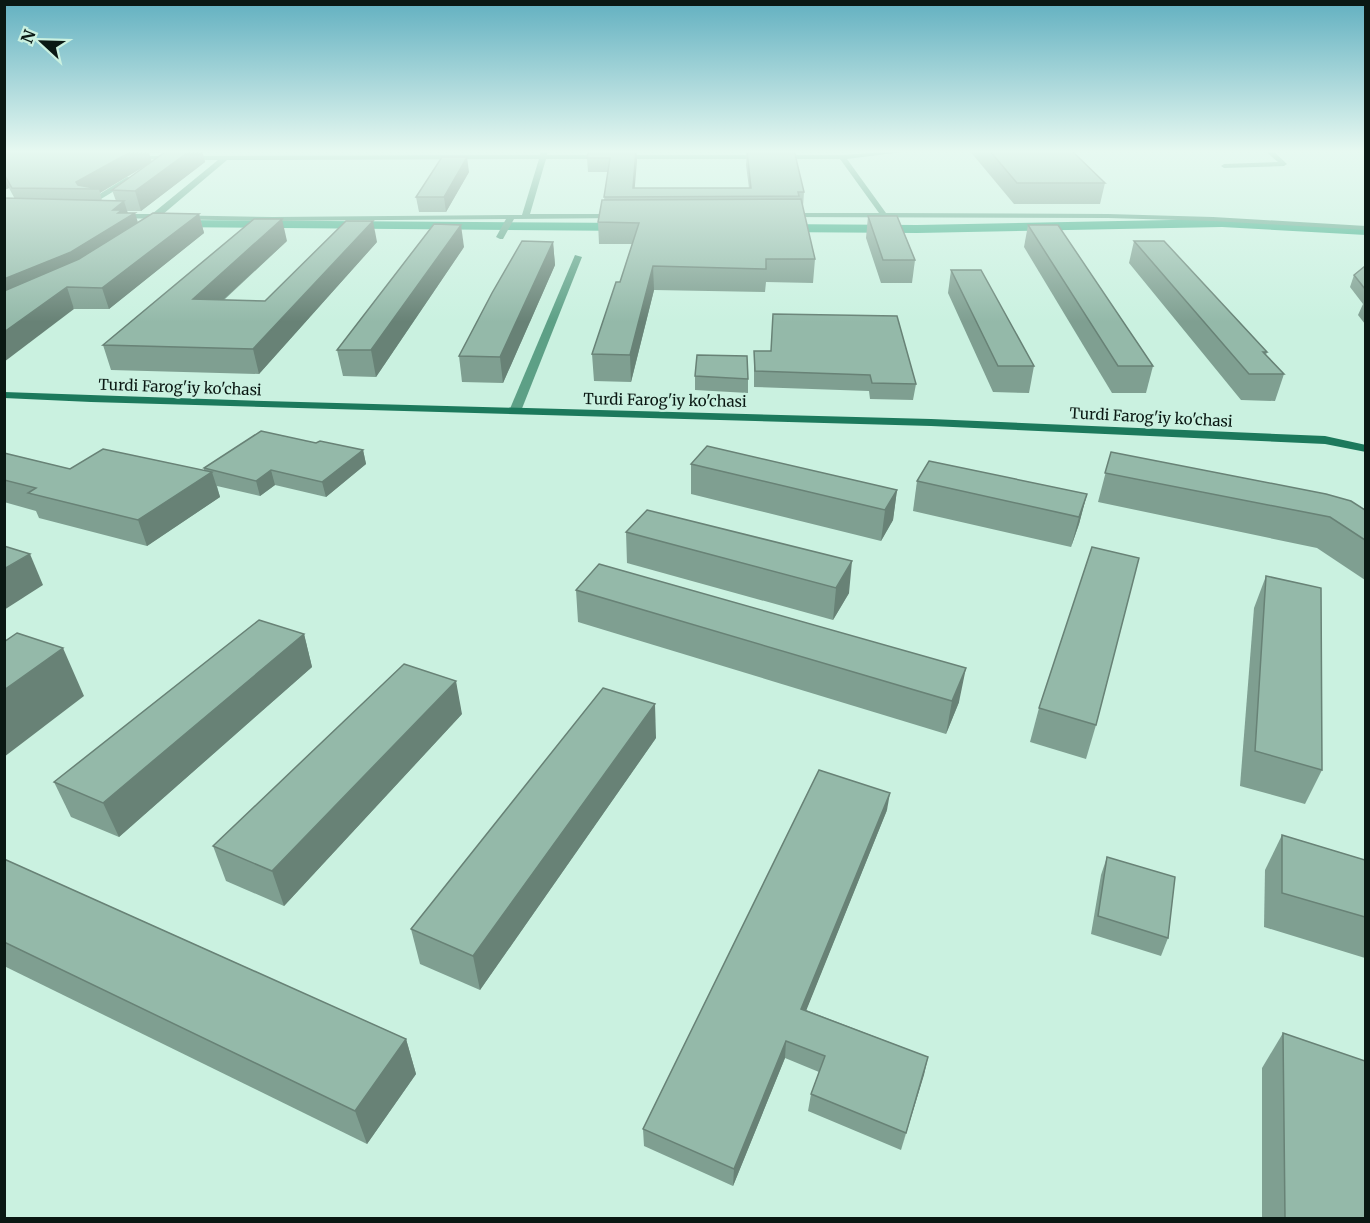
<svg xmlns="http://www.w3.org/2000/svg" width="1370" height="1223" viewBox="0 0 1370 1223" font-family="Merriweather,serif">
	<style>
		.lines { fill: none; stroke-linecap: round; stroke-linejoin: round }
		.canal { fill: #3aaa85; fill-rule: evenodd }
		.street { fill: #5da086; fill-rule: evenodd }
		.secondary { fill: #1c795c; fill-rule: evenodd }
		.wall { fill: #7f9f91; fill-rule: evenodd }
		.shaded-wall { fill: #688276 }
		.building { fill: #94b9a9; stroke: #688276; stroke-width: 1.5 }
		.labels { text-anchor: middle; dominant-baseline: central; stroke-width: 4.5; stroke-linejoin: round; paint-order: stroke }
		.far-street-label { font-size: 15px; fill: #0a1813; stroke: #caf1e0 }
	</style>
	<rect width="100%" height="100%" fill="#caf1e0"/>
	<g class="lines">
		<!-- canal -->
		<g class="canal">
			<path d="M1222,219L1366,227V235L1222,227L917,233L771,232L764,228L771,224L917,225Z"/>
			<path d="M165,220L636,223L643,227L636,231L160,227L158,224Z"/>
		</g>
		<!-- street -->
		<g class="street">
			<path d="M542,150H548L547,155H842L918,150L847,159L886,213L1108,214L1213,217L1366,226V230L1213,221L1108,218L781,217L780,215L784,213H879L840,159H546L530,214H619L623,216L619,218L514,219L503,239H500L496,237L506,219L273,221L115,218L111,216L115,214H152L218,160L127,159L129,156L540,155ZM539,159L522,215L273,217L162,215L227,160Z"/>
			<path d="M1264,150H1272L1287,164L1284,166L1224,168L1221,166L1224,164L1278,162Z"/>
			<path d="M127,177L134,179L96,202L98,206L85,203Z"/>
			<path d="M575,255L582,257L521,411L519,413H511L509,411Z"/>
		</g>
		<!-- secondary -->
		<path class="secondary" d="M4,392L264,401L931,419L1325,436L1366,445V452L1325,444L931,426L91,402L4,398Z"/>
	</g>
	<!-- wall -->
	<g class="wall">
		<path d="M4,150H228L226,152H202L205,162L141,211H127L128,213L138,223L199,214L204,233L109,309H74L9,188L4,190ZM149,153H165L112,190L116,201H102L100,193Z"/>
		<path d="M589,150H638V153H637L634,188H749L746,165L747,151L794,150L804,192L803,207L815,259L813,283L766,282L765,292L654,290L631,382L594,381L592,354L620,282L632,244H599L598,222L604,200L608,172H588L587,158Z"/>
		<path d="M969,150H1071L1105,183L1100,204H1014Z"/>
		<path d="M469,172L446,212H419L416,197Z"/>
		<path d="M868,216L915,260L912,283H881L866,238Z"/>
		<path d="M1028,225L1153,366L1146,393H1112L1024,247Z"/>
		<path d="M287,241L224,300L265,301L377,242L259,374L111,370L103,345Z"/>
		<path d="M1134,241L1267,352L1266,355L1284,374L1275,401L1241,400L1129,263Z"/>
		<path d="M553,242L555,265L503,383L462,382L459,356Z"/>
		<path d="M464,247L376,377L343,376L337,350Z"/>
		<path d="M1365,266V324L1358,315L1363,304L1350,287L1354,275Z"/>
		<path d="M951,270L1034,366L1029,393L993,392L948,293Z"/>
		<path d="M754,351L916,384L913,400L870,399L869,391L754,387Z"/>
		<path d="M695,376L748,379V393L695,390Z"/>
		<path d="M316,443L363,450L366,464L326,497L275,485L260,496L217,486L220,497L147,546L39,518L36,511L4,502V453L70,469L204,470V468Z"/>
		<path d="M1111,452L1365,510V580L1317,548L1098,502Z"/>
		<path d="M691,464L897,490L893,520L881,541L691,494Z"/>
		<path d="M917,481L1087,494L1079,524L1071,547L913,511Z"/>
		<path d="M647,510L849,593L833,620L627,563L626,532Z"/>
		<path d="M1266,576L1322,770L1305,804L1240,786L1254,608Z"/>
		<path d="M576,590L959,702L946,734L578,622Z"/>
		<path d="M304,634L312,667L119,837L71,817L54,782Z"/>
		<path d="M1039,708L1096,725L1086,759L1030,742Z"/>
		<path d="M462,714L284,906L226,881L213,846Z"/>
		<path d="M656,738L480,990L420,964L411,929Z"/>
		<path d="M887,810L806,1010L928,1057L901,1150L808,1111L811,1094L819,1072L785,1058L733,1186L644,1146L643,1129Z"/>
		<path d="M1282,835L1365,860V958L1264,927L1265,870Z"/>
		<path d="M1107,857L1168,938L1161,956L1091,934L1101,875Z"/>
		<path d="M4,859L406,1039L416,1074L367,1144L4,966Z"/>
		<path d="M1283,1033L1365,1218H1262V1068Z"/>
	</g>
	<!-- shaded-wall -->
	<g class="shaded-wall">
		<path d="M134,150H148L152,162L100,193L99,189H78L76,182Z"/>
		<path d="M191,150H202L205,162L141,211L135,191Z"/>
		<path d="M637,150V161L634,197L633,188Z"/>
		<path d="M467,157L469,172L446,212L444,197Z"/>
		<path d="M4,175L9,188L4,190Z"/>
		<path d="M124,201L129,217L135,213L141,232L4,304V279L113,210Z"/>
		<path d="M199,214L204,233L109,309L102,288Z"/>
		<path d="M282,219L287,241L199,322L193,299Z"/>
		<path d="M373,221L377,242L259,374L253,349Z"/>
		<path d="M461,225L464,247L376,377L371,350Z"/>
		<path d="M553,242L555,265L503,383L500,357Z"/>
		<path d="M653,266L654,290L631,382L630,355Z"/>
		<path d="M67,287L74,309L4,362V332Z"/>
		<path d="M363,450L366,464L326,497L322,482Z"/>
		<path d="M271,470L275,485L260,496L256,481Z"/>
		<path d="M212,472L220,497L147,546L138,520Z"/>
		<path d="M897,490L893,520L881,541L885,510Z"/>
		<path d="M1087,494L1079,524L1071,547L1079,517Z"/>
		<path d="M30,554L43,585L4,610V569Z"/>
		<path d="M852,561L849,593L833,620L836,588Z"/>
		<path d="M304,634L312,667L119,837L103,803Z"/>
		<path d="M63,648L84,696L4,757V690Z"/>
		<path d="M966,668L959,702L946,734L952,701Z"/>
		<path d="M456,681L462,714L284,906L272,871Z"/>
		<path d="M655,704L656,738L480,990L473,956Z"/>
		<path d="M890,793L887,810L800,1026L801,1009Z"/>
		<path d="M406,1039L416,1074L367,1144L355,1111Z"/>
		<path d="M786,1041L785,1058L733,1186L734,1169Z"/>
		<path d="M928,1057L924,1075L901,1150L906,1133Z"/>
	</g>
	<!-- building -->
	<g class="building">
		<path d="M4,150H134L76,182L78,185L99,189L12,188L4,174Z"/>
		<path d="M191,150L135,191L112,190L168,150Z"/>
		<path d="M589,150H636L633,188H751L747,151L794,150L804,192H798L799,196L604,197L610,158H587Z"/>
		<path d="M989,150H1071L1105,183H1017Z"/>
		<path d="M442,157H467L444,197H416Z"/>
		<path d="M4,198L124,201L113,210H122L118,213H135L71,252L4,279Z"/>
		<path d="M801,199L815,259H766V269L653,266L630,355L592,354L616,282H620L639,223L598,222L602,200Z"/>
		<path d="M153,213L199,214L102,288L67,287L4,332V291L79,259Z"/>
		<path d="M868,216H897L915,260H883Z"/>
		<path d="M254,219H282L193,299L265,301L346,221H373L253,349L103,345Z"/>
		<path d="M434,224L461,225L371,350H337Z"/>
		<path d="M1028,225H1058L1153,366H1118Z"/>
		<path d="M522,241L553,242L500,357L459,356L492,293Z"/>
		<path d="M1134,241H1164L1267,352H1263L1284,374H1249Z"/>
		<path d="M1365,266V289L1354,275Z"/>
		<path d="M951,270H981L1034,366H998Z"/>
		<path d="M773,314L897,316L916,384L872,383L870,375L755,371L754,351H771Z"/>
		<path d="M697,355L747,356L748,379L695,376Z"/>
		<path d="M261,431L316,443L320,441L363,450L322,482L271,470L256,481L204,468Z"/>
		<path d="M707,446L897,490L885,510L691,464Z"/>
		<path d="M103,449L212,472L138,520L28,493L36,488L4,480V453L70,469Z"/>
		<path d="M1111,452L1326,494L1351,501L1365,510V540L1330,517L1105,473Z"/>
		<path d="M929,461L1087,494L1079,517L917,481Z"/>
		<path d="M647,510L852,561L836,588L626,532Z"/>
		<path d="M4,546L30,554L4,569Z"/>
		<path d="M1092,547L1139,558L1096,725L1039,708Z"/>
		<path d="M599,564L966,668L952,701L576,590Z"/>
		<path d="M1266,576L1321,588L1322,770L1255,751Z"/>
		<path d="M259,620L304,634L103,803L54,782Z"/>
		<path d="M17,633L63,648L4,690V642Z"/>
		<path d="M404,664L456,681L272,871L213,846Z"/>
		<path d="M603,688L655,704L473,956L411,929Z"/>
		<path d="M819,770L890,793L801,1009L928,1057L906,1133L811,1094L825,1056L786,1041L734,1169L643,1129Z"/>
		<path d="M1282,835L1365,860V917L1282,893Z"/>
		<path d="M1107,857L1175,877L1168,938L1098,916Z"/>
		<path d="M4,859L406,1039L355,1111L4,942Z"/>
		<path d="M1283,1033L1365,1061V1218H1285Z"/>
	</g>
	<!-- sky -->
	<linearGradient id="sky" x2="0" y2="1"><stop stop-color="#62b0c0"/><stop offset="0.47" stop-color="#e7f9f1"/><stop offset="1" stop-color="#e7f9f1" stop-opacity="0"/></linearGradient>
	<rect width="1370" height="322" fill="url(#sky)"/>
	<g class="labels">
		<!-- far-street labels -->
		<g class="far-street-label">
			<text transform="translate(180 387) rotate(2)">Turdi Farog'iy ko'chasi</text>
			<text transform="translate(665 400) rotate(1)">Turdi Farog'iy ko'chasi</text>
			<text transform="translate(1151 417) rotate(3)">Turdi Farog'iy ko'chasi</text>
		</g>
	</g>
	<!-- border -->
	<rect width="1370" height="1223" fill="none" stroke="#0a1813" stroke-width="12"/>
	<!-- north arrow -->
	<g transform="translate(42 42) rotate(292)" stroke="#caf1e0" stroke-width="4.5" paint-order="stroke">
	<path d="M0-4.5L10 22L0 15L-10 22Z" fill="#0a1813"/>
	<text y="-9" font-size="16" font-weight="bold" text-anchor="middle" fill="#0a1813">N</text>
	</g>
</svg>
